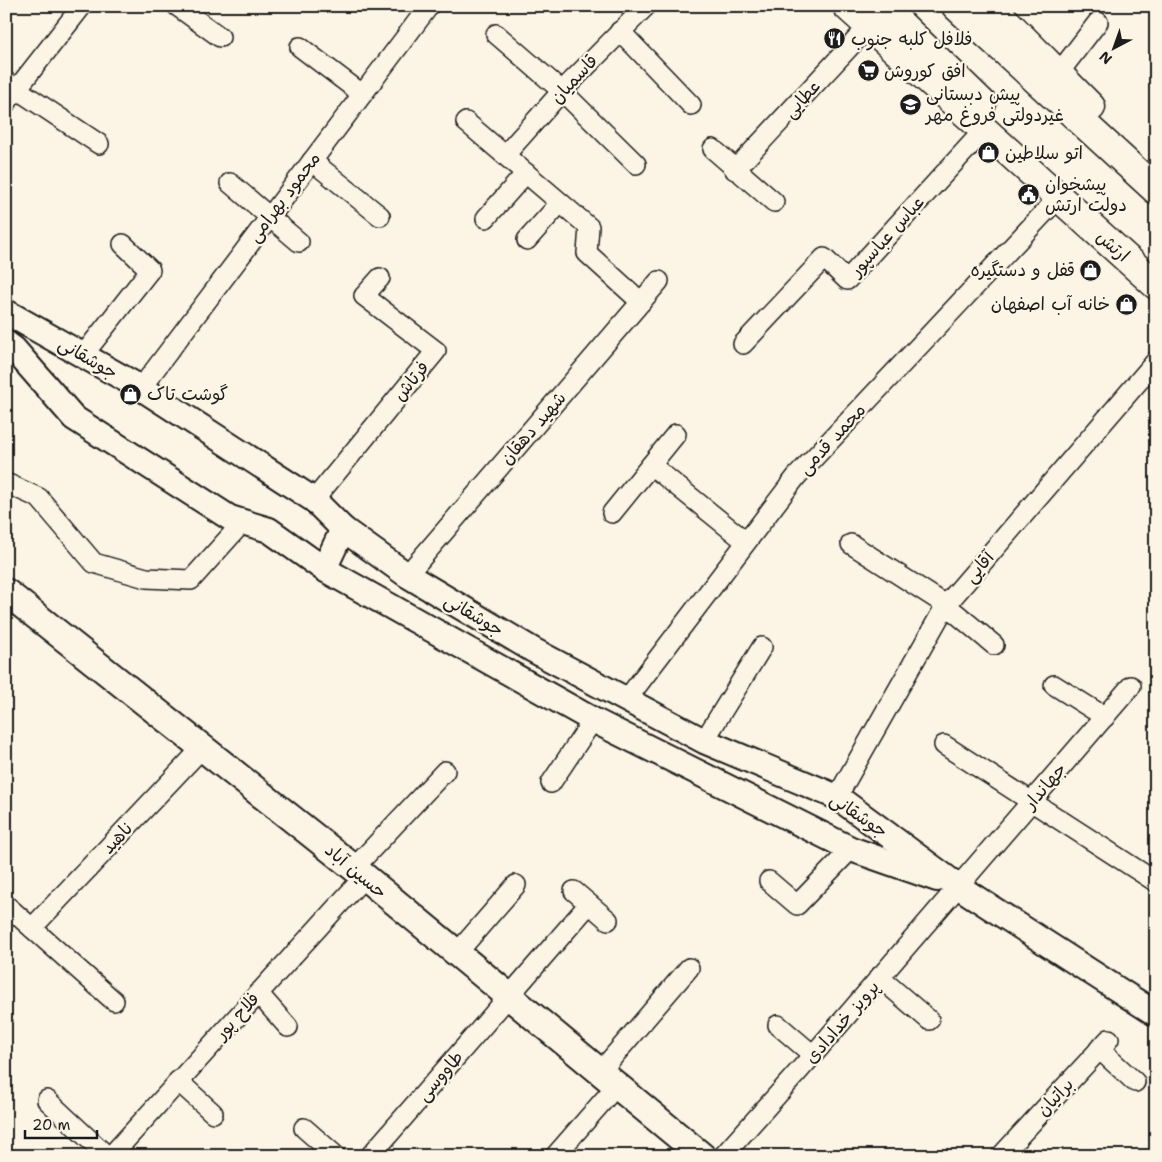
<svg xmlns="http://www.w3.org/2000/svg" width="1162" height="1162" viewBox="0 0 1162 1162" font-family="'Shantell Sans','Playpen Sans Arabic',sans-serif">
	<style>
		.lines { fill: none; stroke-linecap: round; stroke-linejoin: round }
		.minor-casing { stroke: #1c1c1c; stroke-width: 22 }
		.tertiary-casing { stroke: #1c1c1c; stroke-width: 28 }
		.secondary-casing { stroke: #1c1c1c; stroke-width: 30 }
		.primary-casing { stroke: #1c1c1c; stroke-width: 31 }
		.minor { stroke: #fcf5e5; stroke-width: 19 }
		.tertiary { stroke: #fcf5e5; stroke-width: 24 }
		.secondary { stroke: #fcf5e5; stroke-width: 26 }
		.primary { stroke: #fcf5e5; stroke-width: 28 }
		.labels { text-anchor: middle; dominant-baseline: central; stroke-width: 4.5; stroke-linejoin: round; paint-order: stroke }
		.poi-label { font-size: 18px; fill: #1c1c1c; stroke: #fcf5e5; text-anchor: start }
		.street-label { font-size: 18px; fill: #1c1c1c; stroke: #fcf5e5 }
	</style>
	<rect width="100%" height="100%" fill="#fcf5e5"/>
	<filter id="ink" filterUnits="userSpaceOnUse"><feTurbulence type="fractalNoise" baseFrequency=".02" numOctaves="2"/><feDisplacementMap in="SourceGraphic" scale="10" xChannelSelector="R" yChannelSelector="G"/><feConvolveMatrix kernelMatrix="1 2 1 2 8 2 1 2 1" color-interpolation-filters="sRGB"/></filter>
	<g filter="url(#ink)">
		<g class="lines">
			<defs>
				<g id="minor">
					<path d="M177,6L220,37"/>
					<path d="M620,31L691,105"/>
					<path d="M496,34L562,91L636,164"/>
					<path d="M300,47L362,94"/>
					<path d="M1058,74L1098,22"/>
					<path d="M6,82L99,144"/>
					<path d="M6,103L82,6"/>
					<path d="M466,122L589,227L587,253L641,302"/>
					<path d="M713,149L774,202"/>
					<path d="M505,155L562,91L646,6"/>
					<path d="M312,161L380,216"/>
					<path d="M735,170L869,26"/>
					<path d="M230,183L299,242"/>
					<path d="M486,218L526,173"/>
					<path d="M527,240L560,203"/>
					<path d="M743,344L824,258L847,280L985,129"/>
					<path d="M84,354L150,270L123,244"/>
					<path d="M141,388L429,6"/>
					<path d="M651,465L745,541"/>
					<path d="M6,483L39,498L94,563L146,578L191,580L243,522"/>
					<path d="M314,500L436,351L364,296L380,278"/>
					<path d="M612,513L676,434"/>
					<path d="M851,544L946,605L994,645"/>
					<path d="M407,575L659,281"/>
					<path d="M1054,685L1105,717"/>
					<path d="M627,699L796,477L1059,197"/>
					<path d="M704,741L762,647"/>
					<path d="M944,745L1156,882"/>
					<path d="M551,783L593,720"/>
					<path d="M837,797L946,605L1156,361"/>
					<path d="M354,868L445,771"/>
					<path d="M769,881L797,905L851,849"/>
					<path d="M574,891L608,920"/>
					<path d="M6,905L114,1001"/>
					<path d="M32,928L202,748"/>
					<path d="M457,953L516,885"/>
					<path d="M879,977L929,1020"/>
					<path d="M258,993L288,1027"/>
					<path d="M778,1025L813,1055"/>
					<path d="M1099,1049L1135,1082"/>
					<path d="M600,1072L689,968"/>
					<path d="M178,1081L213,1113"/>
					<path d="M47,1100L107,1156"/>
					<path d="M304,1128L336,1156"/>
					<path d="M111,1156L364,877"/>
					<path d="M370,1156L589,904"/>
					<path d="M555,1156L617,1085"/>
					<path d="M723,1156L813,1055L1131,686"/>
					<path d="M1001,1156L1109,1039"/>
				</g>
				<g id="tertiary">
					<path d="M6,312L141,388L314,500L343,529L407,575L533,650L704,741L837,797L959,887L1156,1014"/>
					<path d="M6,343L14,349L74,418L230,518L269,530L324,569L593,720L851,849L937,879"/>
					<path d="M324,569L343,529"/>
				</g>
				<path id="secondary" d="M6,592L354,868L702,1156"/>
				<g id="primary">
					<path d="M847,6L1156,285"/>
					<path d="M882,6L982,103"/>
					<path d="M956,6L1156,190"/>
					<path d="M991,6L1091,107"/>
				</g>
			</defs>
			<!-- minor casing -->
			<use href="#minor" class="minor-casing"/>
			<!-- tertiary casing -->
			<use href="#tertiary" class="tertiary-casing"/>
			<!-- secondary casing -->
			<use href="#secondary" class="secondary-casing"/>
			<!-- primary casing -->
			<use href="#primary" class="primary-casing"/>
			<!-- minor -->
			<use href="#minor" class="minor"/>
			<!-- tertiary -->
			<use href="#tertiary" class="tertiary"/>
			<!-- secondary -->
			<use href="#secondary" class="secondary"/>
			<!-- primary -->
			<use href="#primary" class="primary"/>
		</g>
	</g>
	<!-- icons -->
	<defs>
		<symbol id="restaurant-disc" viewBox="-11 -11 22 22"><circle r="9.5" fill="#1c1c1c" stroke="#fcf5e5"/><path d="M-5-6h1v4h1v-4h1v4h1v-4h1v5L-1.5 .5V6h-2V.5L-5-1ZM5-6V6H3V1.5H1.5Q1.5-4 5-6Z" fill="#fff"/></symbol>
		<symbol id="supermarket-disc" viewBox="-11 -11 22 22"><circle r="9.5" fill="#1c1c1c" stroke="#fcf5e5"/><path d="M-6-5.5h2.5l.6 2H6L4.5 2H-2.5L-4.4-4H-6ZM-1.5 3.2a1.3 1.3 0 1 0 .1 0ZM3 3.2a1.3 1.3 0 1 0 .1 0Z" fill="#fff"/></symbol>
		<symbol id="school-disc" viewBox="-11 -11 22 22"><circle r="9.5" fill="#1c1c1c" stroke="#fcf5e5"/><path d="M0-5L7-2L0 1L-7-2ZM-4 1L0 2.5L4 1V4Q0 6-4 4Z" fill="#fff"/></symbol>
		<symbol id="shop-disc" viewBox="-11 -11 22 22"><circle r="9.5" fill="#1c1c1c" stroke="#fcf5e5"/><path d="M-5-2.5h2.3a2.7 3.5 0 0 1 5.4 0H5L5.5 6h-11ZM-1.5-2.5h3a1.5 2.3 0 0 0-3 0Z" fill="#fff"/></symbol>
		<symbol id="civic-disc" viewBox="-11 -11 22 22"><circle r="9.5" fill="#1c1c1c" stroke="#fcf5e5"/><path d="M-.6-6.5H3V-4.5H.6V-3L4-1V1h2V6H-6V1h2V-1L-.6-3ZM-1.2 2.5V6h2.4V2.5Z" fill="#fff"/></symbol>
	</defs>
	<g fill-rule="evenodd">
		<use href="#restaurant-disc" x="822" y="26" width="25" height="25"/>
		<use href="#supermarket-disc" x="856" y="58" width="25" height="25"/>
		<use href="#school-disc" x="898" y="92" width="25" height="25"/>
		<use href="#shop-disc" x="976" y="140" width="25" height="25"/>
		<use href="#civic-disc" x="1016" y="182" width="25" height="25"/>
		<use href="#shop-disc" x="1078" y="258" width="25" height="25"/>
		<use href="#shop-disc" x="1114" y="292" width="25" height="25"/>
		<use href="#shop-disc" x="118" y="382" width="25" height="25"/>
	</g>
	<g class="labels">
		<!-- poi labels -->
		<g class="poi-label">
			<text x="851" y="39">فلافل کلبه جنوب</text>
			<text x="884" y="71">افق کوروش</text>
			<text x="926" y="94">پیش دبستانی<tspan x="926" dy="21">غیردولتی فروغ مهر</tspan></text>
			<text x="1005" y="153">اتو سلاطین</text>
			<text x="1045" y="184">پیشخوان<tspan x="1045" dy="21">دولت ارتش</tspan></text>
			<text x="1075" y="270" text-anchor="end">قفل و دستگیره</text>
			<text x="1110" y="304" text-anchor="end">خانه آب اصفهان</text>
			<text x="147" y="394">گوشت تاک</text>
		</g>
		<!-- street labels -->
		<g class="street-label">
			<text transform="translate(574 79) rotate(-47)">قاسمیان</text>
			<text transform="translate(802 99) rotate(-47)">عطایی</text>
			<text transform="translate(284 197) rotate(-53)">محمود بهرامی</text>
			<text transform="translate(887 236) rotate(-48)">عباس عباسپور</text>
			<text transform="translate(1113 246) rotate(42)">ارتش</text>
			<text transform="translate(88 358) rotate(30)">جوشقانی</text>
			<text transform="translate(411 381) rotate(-51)">فرتاش</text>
			<text transform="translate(533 428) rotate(-49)">شهید دهقان</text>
			<text transform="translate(832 439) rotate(-47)">محمد قدمی</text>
			<text transform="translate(979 567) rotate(-49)">آقایی</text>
			<text transform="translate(474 615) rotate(31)">جوشقانی</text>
			<text transform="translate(1045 786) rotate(-49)">جهاندار</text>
			<text transform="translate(859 815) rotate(34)">جوشقانی</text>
			<text transform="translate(117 838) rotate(-47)">ناهید</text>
			<text transform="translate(356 871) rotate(40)">حسین آباد</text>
			<text transform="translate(237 1016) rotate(-48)">فلاح پور</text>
			<text transform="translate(842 1022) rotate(-49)">پرویز خدادادی</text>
			<text transform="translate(440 1076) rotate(-49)">طاووسی</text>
			<text transform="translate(1055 1097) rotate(-47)">براتیان</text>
		</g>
	</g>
	<!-- margin -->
	<rect width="1162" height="1162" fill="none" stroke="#fcf5e5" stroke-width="25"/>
	<rect x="12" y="12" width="1137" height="1137" fill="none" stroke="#1c1c1c" stroke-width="2" filter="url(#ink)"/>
	<!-- north arrow -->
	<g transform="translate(1114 48) rotate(221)" stroke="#fcf5e5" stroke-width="4" paint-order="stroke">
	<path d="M0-4L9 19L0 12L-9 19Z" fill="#1c1c1c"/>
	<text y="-8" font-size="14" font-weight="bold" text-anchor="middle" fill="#1c1c1c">N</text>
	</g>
	<!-- scale -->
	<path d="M25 1130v8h72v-8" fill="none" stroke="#1c1c1c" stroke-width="2.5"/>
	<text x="32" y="1130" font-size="15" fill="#1c1c1c" stroke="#fcf5e5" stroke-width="4" paint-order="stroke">20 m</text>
</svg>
